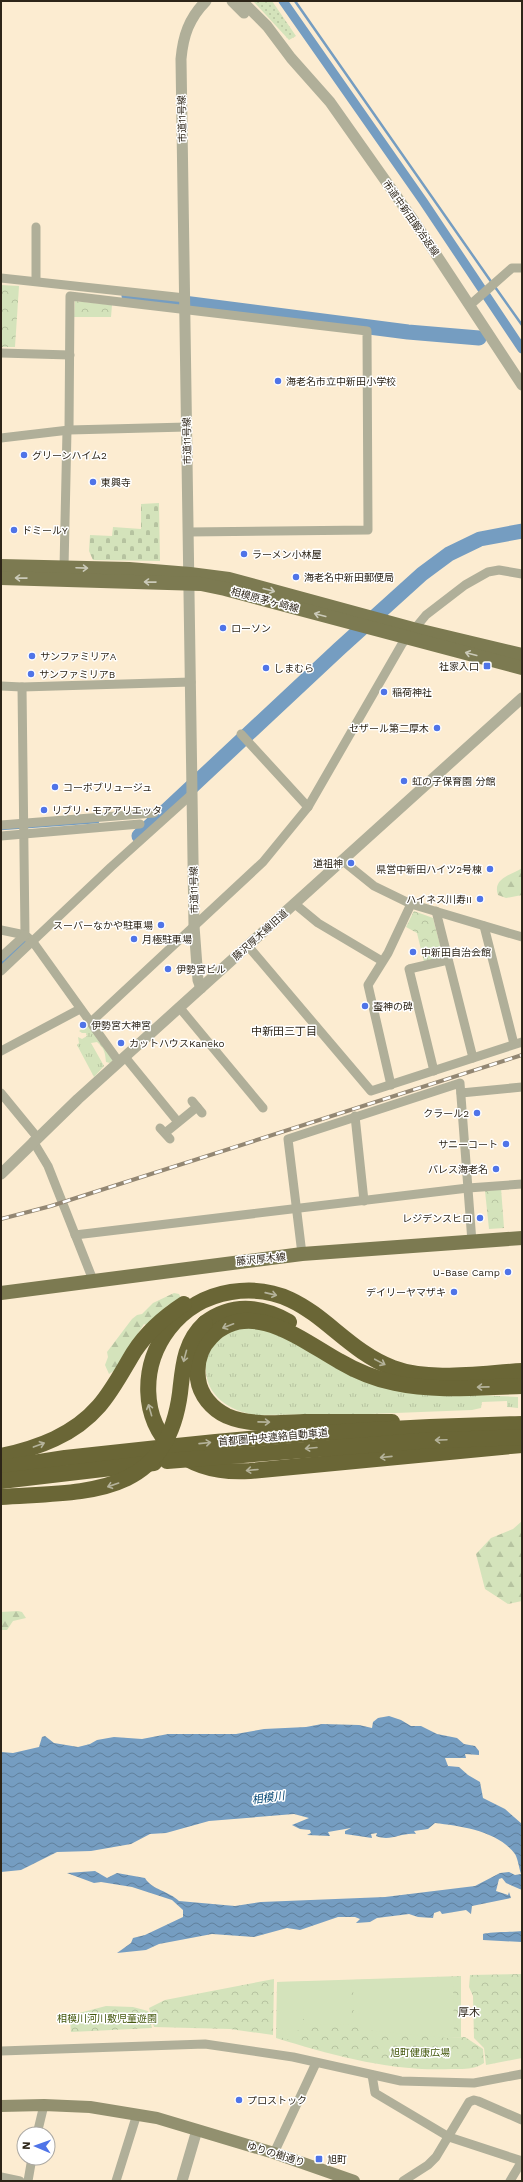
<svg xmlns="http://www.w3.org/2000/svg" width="523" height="2182" viewBox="0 0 523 2182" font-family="'Work Sans','Noto Sans JP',sans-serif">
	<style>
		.grass { fill: url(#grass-tufts) }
		.forest { fill: url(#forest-firs) }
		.cemetery { fill: url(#cemetery-stones) }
		.park { fill: url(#park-crowns) }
		.garden { fill: url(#garden-dots) }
		.pitch { fill: #d4e3bb }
		.water { fill: url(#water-waves) }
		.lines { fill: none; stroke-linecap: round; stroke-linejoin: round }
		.stream { stroke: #759dc1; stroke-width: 2.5 }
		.canal { stroke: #759dc1; stroke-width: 9 }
		.river { stroke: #759dc1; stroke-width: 15 }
		.minor { stroke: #b0af99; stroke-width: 9 }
		.tertiary { stroke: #b0af99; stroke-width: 11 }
		.secondary { stroke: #92906f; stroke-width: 12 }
		.primary { stroke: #7c7a51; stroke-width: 14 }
		.motorway { stroke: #6a6636; stroke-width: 16 }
		.rail-casing { stroke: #938773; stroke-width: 4 }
		.rail { stroke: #fff; stroke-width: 2.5; stroke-dasharray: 8; stroke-linecap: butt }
		.motorway-bridge { stroke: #6a6636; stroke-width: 16 }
		.oneway { stroke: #cbcab9 }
		.oneway2 { stroke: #b4b29a }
		.poi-dot { fill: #4f74e8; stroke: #fff; stroke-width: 1.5 }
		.labels { text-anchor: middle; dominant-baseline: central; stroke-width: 3; stroke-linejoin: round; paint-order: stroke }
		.street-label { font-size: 10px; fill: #2d2518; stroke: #fff }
		.poi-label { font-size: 10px; fill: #2d2518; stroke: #fff; text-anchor: start }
		.park-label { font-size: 10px; fill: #45590e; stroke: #fff }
		.neighbourhood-label { font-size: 11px; fill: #2d2518; stroke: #fff }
		.water-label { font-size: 11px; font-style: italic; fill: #004573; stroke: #fff }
	</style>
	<defs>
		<pattern id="grass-tufts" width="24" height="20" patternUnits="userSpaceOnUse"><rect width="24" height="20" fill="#d4e3bb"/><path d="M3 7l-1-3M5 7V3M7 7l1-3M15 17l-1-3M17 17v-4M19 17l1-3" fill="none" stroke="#b6c3a0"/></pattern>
		<pattern id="forest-firs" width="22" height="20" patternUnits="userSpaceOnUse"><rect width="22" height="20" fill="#d4e3bb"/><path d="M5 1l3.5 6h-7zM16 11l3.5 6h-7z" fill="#b6c3a0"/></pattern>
		<pattern id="cemetery-stones" width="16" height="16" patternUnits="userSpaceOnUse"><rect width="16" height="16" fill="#d4e3bb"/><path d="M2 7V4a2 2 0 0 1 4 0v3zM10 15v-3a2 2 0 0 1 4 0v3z" fill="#b6c3a0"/></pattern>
		<pattern id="park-crowns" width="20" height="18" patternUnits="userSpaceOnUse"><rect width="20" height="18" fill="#d4e3bb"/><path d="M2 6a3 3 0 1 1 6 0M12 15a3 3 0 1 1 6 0" fill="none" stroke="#b6c3a0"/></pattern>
		<pattern id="garden-dots" width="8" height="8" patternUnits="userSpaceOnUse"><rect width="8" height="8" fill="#d4e3bb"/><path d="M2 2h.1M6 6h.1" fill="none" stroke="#b6c3a0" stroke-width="1.8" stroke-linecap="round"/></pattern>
		<pattern id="water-waves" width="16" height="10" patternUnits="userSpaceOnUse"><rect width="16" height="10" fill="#759dc1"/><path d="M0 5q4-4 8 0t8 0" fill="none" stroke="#60809c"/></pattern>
	</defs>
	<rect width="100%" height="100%" fill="#fcecd1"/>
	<!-- grass -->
	<g class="grass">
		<path d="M88,1025L113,1060L110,1063L106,1062C105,1053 105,1049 97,1042L91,1043L104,1066L94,1077L77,1045L79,1043L78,1037L82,1039L87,1036L86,1033H82L79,1031Z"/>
		<path d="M244,1327L268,1329L328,1359L476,1395L518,1397V1408L507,1407V1401L482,1402L481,1408L472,1410L370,1414L256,1415C228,1411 203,1394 206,1363C207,1354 212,1343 221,1337C226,1332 237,1330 244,1327Z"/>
	</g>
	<!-- forest -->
	<g class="forest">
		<path d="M522,868V895L506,898L498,895C492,878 512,875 522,868Z"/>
		<path d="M174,1293L179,1294L181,1298L168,1305L146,1325L144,1324L115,1370L109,1374L105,1365L108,1357L107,1352L132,1319L137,1315L142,1314L153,1303Z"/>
		<path d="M522,1521V1601L508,1604L485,1589L476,1554L491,1538L513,1529Z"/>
		<path d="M18,1611L22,1612L26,1618L13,1621L7,1630H1V1612Z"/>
	</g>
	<!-- cemetery -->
	<path class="cemetery" d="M159,503L160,561L93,560L89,551L90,535L112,536L113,527L141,529V504Z"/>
	<!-- park -->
	<g class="park">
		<path d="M1,285L19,286L15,347H1Z"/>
		<path d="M75,301L112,305L111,317H74Z"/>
		<path d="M414,911L433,918L443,957L424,962L417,933L406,927Z"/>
		<path d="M501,1188L504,1228L489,1229L485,1191Z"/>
		<path d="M522,1974V2058L486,2065L484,2048L474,2038L473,1996L469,1987L470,1975Z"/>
		<path d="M461,1976V2037L442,2038L465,2037L483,2049L484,2063C474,2070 463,2069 452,2069C392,2072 331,2055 276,2038L277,1982Z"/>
		<path d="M274,1979L273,2035L230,2029L154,2027L149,2008L165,2000Z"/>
		<path d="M106,2006L133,2007L148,2011L152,2028L71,2032L70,2019L79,2013Z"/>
	</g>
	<!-- garden -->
	<path class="garden" d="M253,1H272L296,36L289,40Z"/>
	<!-- pitch -->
	<g class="pitch">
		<path d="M453,1977L454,2037L447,2038L364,2030L354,2023L353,1980Z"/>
		<path d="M351,1981L352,2025L304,2024L303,2006V2024L290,2040L277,2036V1982Z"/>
	</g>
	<!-- water -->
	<g class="water">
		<path d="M389,1716L401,1720L411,1726H421L437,1734L457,1738L464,1744L475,1746L479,1751V1755L465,1754L466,1758H445L448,1766L459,1767L468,1775L480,1782L483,1798L505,1809L522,1824V1890L506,1883L502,1878L499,1879L496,1891L508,1895L509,1892L511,1898L472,1906L471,1914L466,1910L442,1914L440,1911L434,1913L433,1918L418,1917L409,1914L377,1918L370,1922L356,1923L360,1919L355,1917H338L300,1930L287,1928L254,1937L212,1934L159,1944L146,1950L117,1953L131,1943L133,1938L145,1935L183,1917V1910L172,1900L132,1887L101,1882L94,1883L67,1873L95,1871L107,1878L117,1873L145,1878C152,1890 169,1891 179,1901L235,1906L261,1902L385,1897L475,1886L500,1873L509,1872L515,1875L521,1874C519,1868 518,1859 515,1854C498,1831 461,1826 435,1823L428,1829L414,1831L416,1834C401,1832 391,1842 376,1836L377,1833L371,1834L372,1838L345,1834V1831L351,1828L328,1832L330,1836L307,1835L311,1833L310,1830L300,1829L292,1825L309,1818L294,1814L209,1821L166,1833L150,1834L131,1844L91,1851L57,1852L21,1870L1,1872V1752L13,1753L39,1747L42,1737L45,1736L54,1743L78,1747L90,1744L97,1740L114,1737L142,1739L168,1734H236L264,1729L306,1727L322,1724L359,1725L372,1728L373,1722L378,1718Z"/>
		<path d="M522,1931V1942L483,1940V1934C488,1932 514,1932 522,1931Z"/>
	</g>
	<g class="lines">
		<!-- stream -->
		<g class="stream">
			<path d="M295,1L492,283"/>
			<path d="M495,287L522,325"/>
			<path d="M153,817H160"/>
			<path d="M1,829L98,822"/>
		</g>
		<!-- canal -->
		<path class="canal" d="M283,1L423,201L522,349"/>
		<!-- river -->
		<g class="river">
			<path d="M129,296L408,332L479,338"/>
			<path d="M139,836L339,649L422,574L449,554L480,539L522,531"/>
			<path d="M1,965L25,943"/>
		</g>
		<!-- minor -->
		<g class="minor">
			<path d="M1,278L185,298"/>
			<path d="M36,281V227"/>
			<path d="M470,305L512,268H522"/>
			<path d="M1,353L70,355"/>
			<path d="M69,430L70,296L367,331L368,530L189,532"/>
			<path d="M1,438L69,430L187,427"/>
			<path d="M64,568L67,430"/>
			<path d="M1,686L22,687L191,682"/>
			<path d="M22,687L25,935L33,942L119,1062"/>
			<path d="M241,734L308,807"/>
			<path d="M1,825L154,813"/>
			<path d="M1,836L140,824"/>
			<path d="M343,861L374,886L411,904L522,937"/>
			<path d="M295,904L318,923L382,961"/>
			<path d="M436,911L473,1058"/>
			<path d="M484,926L514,1044"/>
			<path d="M1,930L25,935"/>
			<path d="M248,946L371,1091L522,1042"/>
			<path d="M1,957L25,935"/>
			<path d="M1,971L111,867L192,794"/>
			<path d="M179,1007L263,1108"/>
			<path d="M91,1022L263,862L308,807L402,644L426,615L465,585L488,572L499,570L522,574"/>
			<path d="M1,1051L80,1009"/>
			<path d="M125,1057L178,1122"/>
			<path d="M434,1071L409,969L448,960"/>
			<path d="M391,1085L368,985L388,953L411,904"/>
			<path d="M1,1093L37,1137"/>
			<path d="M461,1093L522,1087"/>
			<path d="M192,1101L202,1113"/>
			<path d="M355,1116L364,1201"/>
			<path d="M160,1128L170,1139"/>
			<path d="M165,1133L197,1107"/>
			<path d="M33,1141L48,1166L93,1280"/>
			<path d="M75,1235L468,1188L522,1184"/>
			<path d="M302,1254L288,1139L460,1083L472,1242"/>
			<path d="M1,2051L205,2044L293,2057L401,2081L474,2083L522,2074"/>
			<path d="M372,2075L375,2093L449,2137L522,2161"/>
			<path d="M37,2134L44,2105"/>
			<path d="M274,2153L316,2063"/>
			<path d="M1,2177L20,2181"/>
			<path d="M28,2181L32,2158"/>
			<path d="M116,2181L137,2114"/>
			<path d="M403,2181L428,2165L436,2157L469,2102L474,2100L478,2101L522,2120"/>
			<path d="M510,2181L522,2161"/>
		</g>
		<!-- tertiary -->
		<g class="tertiary">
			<path d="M232,1L244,13"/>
			<path d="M242,1L267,26L291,58L330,102L416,224L522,385"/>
			<path d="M201,988L198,980L194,926L181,59C183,36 189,18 206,1"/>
			<path d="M1,1174L78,1099L522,698"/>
			<path d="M182,2181L197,2130"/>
		</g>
		<!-- secondary -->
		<path class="secondary" d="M1,2106L44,2105L90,2107L157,2118L274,2153L354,2181"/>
		<!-- primary -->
		<g class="primary">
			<path d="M1,566L129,569L190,574L229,579L413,629L522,655"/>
			<path d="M1,578L201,584L225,589L522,668"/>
			<path d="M1,1293L302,1254L522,1238"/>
		</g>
		<!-- motorway -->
		<g class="motorway">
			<path d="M205,1323C232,1303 261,1306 289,1322"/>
			<path d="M522,1371C483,1373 430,1382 393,1368C332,1345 308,1280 231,1292C122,1310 113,1480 250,1471L522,1445"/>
			<path d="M392,1422C363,1422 334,1422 304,1422C279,1423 250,1426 227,1416C212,1409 200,1395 198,1379C196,1363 200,1348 211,1337C250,1297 303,1341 339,1361C356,1371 376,1379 395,1383C436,1392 481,1387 522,1386"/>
			<path d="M1,1456C38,1448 74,1435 99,1406C113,1390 123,1370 134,1352C147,1332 164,1317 184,1304"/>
			<path d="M1,1468L65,1458L167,1447"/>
			<path d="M1,1481L154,1463"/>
		</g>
		<defs>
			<path id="rail" d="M1,1219L51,1206L522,1055"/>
		</defs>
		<!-- rail casing -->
		<use href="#rail" class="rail-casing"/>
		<!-- rail -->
		<use href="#rail" class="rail"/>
		<!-- motorway-bridge -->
		<g class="motorway-bridge">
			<path d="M167,1447C285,1434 403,1427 522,1424"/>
			<path d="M167,1461L419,1441L522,1437"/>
			<path d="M1,1497C85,1491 166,1499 180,1393C183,1367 184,1342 205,1323"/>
		</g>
	</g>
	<!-- one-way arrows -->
	<defs><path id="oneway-shaft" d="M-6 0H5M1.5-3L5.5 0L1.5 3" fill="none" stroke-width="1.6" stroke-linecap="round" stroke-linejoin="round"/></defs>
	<g class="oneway">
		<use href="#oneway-shaft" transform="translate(82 568) rotate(2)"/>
		<use href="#oneway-shaft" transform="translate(21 578) rotate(-179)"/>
		<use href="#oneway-shaft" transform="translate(150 582) rotate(-179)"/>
		<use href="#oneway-shaft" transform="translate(269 590) rotate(15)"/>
		<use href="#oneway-shaft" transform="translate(320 615) rotate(-165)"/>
		<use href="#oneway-shaft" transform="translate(471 654) rotate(-165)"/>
	</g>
	<g class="oneway2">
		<use href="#oneway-shaft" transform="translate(271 1294) rotate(13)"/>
		<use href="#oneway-shaft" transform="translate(228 1326) rotate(159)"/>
		<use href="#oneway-shaft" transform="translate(185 1356) rotate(105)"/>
		<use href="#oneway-shaft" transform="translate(380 1362) rotate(28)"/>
		<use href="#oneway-shaft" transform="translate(483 1387) rotate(179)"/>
		<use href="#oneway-shaft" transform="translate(150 1410) rotate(-106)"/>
		<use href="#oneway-shaft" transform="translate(264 1422) rotate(1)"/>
		<use href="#oneway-shaft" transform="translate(441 1440) rotate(178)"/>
		<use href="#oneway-shaft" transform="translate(205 1443) rotate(-6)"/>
		<use href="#oneway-shaft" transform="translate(39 1445) rotate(-20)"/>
		<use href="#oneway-shaft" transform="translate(311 1448) rotate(175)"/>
		<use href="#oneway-shaft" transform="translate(386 1457) rotate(174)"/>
		<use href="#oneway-shaft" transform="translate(252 1470) rotate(175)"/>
		<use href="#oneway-shaft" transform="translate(113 1485) rotate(161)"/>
	</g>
	<!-- markers -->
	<g class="poi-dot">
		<circle cx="278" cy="381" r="4"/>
		<circle cx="24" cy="455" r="4"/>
		<circle cx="93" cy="482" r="4"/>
		<circle cx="14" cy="530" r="4"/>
		<circle cx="244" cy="554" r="4"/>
		<circle cx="296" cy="577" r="4"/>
		<circle cx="223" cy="628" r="4"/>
		<circle cx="32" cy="656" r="4"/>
		<rect x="483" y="662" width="8" height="8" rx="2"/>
		<circle cx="266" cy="668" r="4"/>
		<circle cx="31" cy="674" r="4"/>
		<circle cx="384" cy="692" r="4"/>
		<circle cx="437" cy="728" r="4"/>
		<circle cx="404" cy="781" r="4"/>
		<circle cx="55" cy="787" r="4"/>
		<circle cx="44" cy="810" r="4"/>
		<circle cx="351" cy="863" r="4"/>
		<circle cx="490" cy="869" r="4"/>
		<circle cx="480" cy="899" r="4"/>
		<circle cx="161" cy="925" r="4"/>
		<circle cx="134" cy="939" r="4"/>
		<circle cx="413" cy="952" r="4"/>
		<circle cx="168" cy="969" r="4"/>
		<circle cx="365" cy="1006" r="4"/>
		<circle cx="83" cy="1025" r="4"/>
		<circle cx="121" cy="1043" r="4"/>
		<circle cx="477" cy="1113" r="4"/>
		<circle cx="506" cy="1144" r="4"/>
		<circle cx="496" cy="1169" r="4"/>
		<circle cx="480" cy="1218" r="4"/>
		<circle cx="508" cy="1272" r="4"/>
		<circle cx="454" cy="1292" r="4"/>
		<circle cx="239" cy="2100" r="4"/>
		<rect x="315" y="2155" width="8" height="8" rx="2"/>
	</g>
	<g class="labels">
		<!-- street labels -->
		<g class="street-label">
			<text transform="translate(182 119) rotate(-91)">市道11号線</text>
			<text transform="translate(411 218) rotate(55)">市道中新田鍛冶返線</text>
			<text transform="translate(187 441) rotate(-91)">市道11号線</text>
			<text transform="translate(265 600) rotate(15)">相模原茅ヶ崎線</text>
			<text transform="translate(194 890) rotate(-91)">市道11号線</text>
			<text transform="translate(260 935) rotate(-42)">藤沢厚木線旧道</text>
			<text transform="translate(261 1259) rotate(-6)">藤沢厚木線</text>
			<text transform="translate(273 1437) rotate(-5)">首都圏中央連絡自動車道</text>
			<text transform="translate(276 2154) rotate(17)">ゆりの樹通り</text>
		</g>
		<!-- poi labels -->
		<g class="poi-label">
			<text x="286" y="381">海老名市立中新田小学校</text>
			<text x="32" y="455">グリーンハイム2</text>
			<text x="101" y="482">東興寺</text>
			<text x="22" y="530">ドミールY</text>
			<text x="252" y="554">ラーメン小林屋</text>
			<text x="304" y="577">海老名中新田郵便局</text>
			<text x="231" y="628">ローソン</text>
			<text x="40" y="656">サンファミリアA</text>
			<text x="479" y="666" text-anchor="end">社家入口</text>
			<text x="274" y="668">しまむら</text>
			<text x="39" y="674">サンファミリアB</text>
			<text x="392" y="692">稲荷神社</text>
			<text x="429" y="728" text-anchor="end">セザール第二厚木</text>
			<text x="412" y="781">虹の子保育園 分館</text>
			<text x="63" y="787">コーポブリュージュ</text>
			<text x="52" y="810">リブリ・モアアリエッタ</text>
			<text x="343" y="863" text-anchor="end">道祖神</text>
			<text x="482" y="869" text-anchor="end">県営中新田ハイツ2号棟</text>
			<text x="472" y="899" text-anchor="end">ハイネス川寿II</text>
			<text x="153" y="925" text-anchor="end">スーパーなかや駐車場</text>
			<text x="142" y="939">月極駐車場</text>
			<text x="421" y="952">中新田自治会館</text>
			<text x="176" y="969">伊勢宮ビル</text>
			<text x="373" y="1006">蚕神の碑</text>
			<text x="91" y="1025">伊勢宮大神宮</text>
			<text x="129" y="1043">カットハウスKaneko</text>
			<text x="469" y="1113" text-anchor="end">クラール2</text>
			<text x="498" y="1144" text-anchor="end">サニーコート</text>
			<text x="488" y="1169" text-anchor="end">パレス海老名</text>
			<text x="472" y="1218" text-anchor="end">レジデンスヒロ</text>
			<text x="500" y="1272" text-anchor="end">U-Base Camp</text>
			<text x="446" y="1292" text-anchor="end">デイリーヤマザキ</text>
			<text x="247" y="2100">プロストック</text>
			<text x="327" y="2159">旭町</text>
		</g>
		<!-- park labels -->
		<g class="park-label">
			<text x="107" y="2018">相模川河川敷児童遊園</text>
			<text x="420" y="2052">旭町健康広場</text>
		</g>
		<!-- neighbourhood labels -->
		<g class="neighbourhood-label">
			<text x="284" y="1031">中新田三丁目</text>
			<text x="469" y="2012">厚木</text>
		</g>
		<!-- water labels -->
		<g class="water-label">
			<text transform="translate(268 1798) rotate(-8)">相模川</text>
		</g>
	</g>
	<!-- border -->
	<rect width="523" height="2182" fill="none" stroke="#2d2518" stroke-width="4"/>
	<!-- north arrow -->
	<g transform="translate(36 2146) rotate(272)"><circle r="19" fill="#ffffff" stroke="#aba8a3"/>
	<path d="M0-3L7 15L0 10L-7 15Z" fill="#4f74e8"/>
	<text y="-6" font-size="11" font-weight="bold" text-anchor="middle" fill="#2d2518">N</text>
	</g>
</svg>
